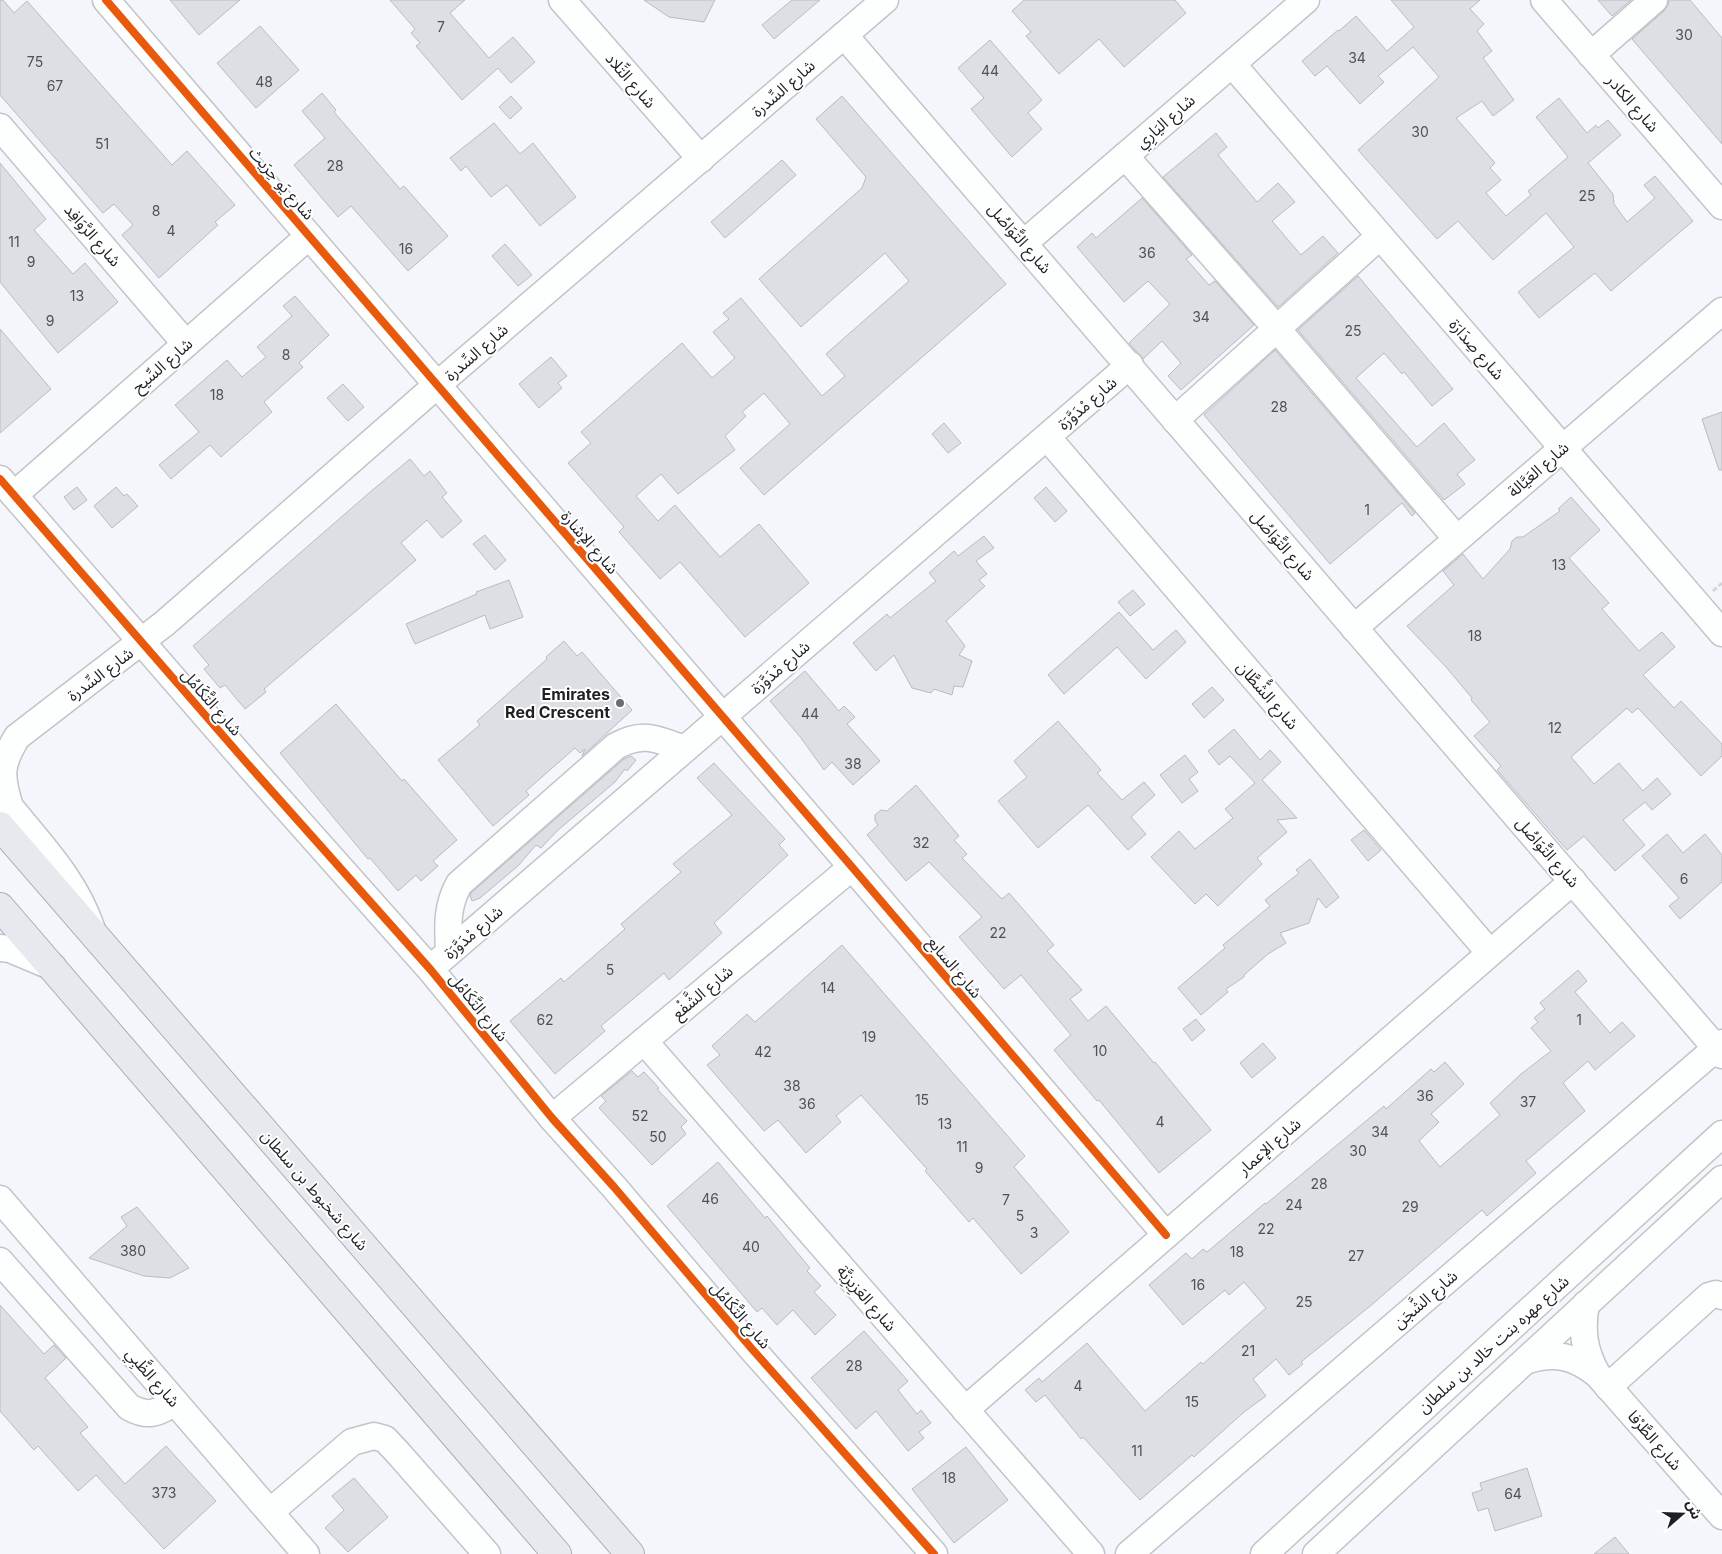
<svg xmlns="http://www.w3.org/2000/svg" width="1722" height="1554" viewBox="0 0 1722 1554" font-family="Inter,'Noto Sans Arabic',sans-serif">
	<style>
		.building { fill: #dddfe4; stroke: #b9bbc0 }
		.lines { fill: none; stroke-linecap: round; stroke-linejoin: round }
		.minor-casing { stroke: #c2c4ca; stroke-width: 29 }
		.major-casing { stroke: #a8adb8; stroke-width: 30 }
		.path { stroke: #d4d5d8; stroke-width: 3; stroke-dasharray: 5 2.5; stroke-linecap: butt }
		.minor { stroke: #fdfefe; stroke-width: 26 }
		.major { stroke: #e7e9ef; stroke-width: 28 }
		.cycleway-casing { stroke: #fff; stroke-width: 11 }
		.cycleway { stroke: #e8590c; stroke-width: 8 }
		.poi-dot { fill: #696b70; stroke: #fff; stroke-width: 2 }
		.labels { text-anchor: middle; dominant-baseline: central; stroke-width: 4; stroke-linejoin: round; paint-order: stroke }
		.number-label { font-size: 14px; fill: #4f5156 }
		.street-label { font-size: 16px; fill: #1e2025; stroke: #fff }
		.poi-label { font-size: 16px; font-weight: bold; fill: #1e2025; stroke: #fff; text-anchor: end }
	</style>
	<rect width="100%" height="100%" fill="#f4f6fb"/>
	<!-- building -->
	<g class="building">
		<path d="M0,0H3L14,13L27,1L172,165L187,151L235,205L215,222L218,225L159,278L122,235L133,225L114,204L103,213L0,95Z"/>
		<path d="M170,0H240L199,35Z"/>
		<path d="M390,0H465L450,13L489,58L513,37L535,62L511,83L498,68L462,100L416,46L420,43L411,33L415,29Z"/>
		<path d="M644,0H715L704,22L669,17Z"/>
		<path d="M792,0H820L774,39L762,25Z"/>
		<path d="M1024,0H1175L1186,13L1124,67L1099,39L1059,74L1026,36L1031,32L1012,11Z"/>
		<path d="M1391,0H1480L1470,9L1484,24L1477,31L1492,51L1483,58L1514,100L1493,116L1482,101L1456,118L1495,163L1490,168L1501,180L1486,193L1506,216L1531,195L1528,191L1568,157L1536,117L1559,98L1587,133L1596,125L1598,128L1608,120L1621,135L1588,163L1613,194L1614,204L1627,222L1655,198L1644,185L1655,176L1693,221L1611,291L1595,273L1539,318L1518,292L1574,247L1546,213L1493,260L1458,221L1437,239L1358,150L1439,77L1413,47L1378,76L1384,82L1360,104L1327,66L1315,76L1302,61L1338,30L1339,31L1356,16L1387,51L1414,27Z"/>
		<path d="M1598,0H1631L1612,16Z"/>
		<path d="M1669,0H1690L1722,38V144L1632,39L1664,11L1668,5Z"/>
		<path d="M260,26L299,70L256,108L217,63Z"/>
		<path d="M990,40L1042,100L1028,113L1042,129L1012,157L971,109L984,98L958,68Z"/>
		<path d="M322,93L336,110L334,112L400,189L404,186L448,236L408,271L351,206L338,217L294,165L325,138L302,111Z"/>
		<path d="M511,96L522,108L510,119L499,107Z"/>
		<path d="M842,96L1006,284L764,495L740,468L790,424L764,393L742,412L746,416L725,436L735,450L678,494L661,474L636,496L658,521L675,505L720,557L759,524L809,583L745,637L680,562L660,579L619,532L624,527L568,463L591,443L581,432L682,343L712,378L735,358L713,332L729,319L723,313L741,298L822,396L845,376L826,354L909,281L885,253L801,327L759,279L862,188L866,177L816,119Z"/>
		<path d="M494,123L520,154L533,143L576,197L540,226L507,185L491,197L466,166L461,171L450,158Z"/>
		<path d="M1216,133L1227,147L1218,155L1257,202L1278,183L1295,202L1272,221L1301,255L1323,236L1338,253L1278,307L1163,177Z"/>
		<path d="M782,160L796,175L725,238L711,222Z"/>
		<path d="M0,163L46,219L34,230L73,274L85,263L118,302L58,353L0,282Z"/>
		<path d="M1142,198L1192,255L1186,259L1209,285L1215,281L1254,325L1181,390L1168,376L1181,363L1162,341L1143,359L1129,343L1170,304L1148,281L1124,302L1077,247L1092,233L1096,238Z"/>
		<path d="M505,244L532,275L518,286L492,256Z"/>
		<path d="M1358,276L1453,389L1432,406L1404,372L1402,374L1384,353L1356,378L1417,447L1444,423L1475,460L1457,474L1465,484L1444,500L1298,330Z"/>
		<path d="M295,296L329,335L299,363L303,367L264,402L272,412L221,457L210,445L171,479L159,465L199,432L175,405L227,360L242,377L266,357L257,347L292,316L283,306Z"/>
		<path d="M0,329L51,389L0,433Z"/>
		<path d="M1275,350L1415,513L1412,516L1402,503L1330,564L1204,415Z"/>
		<path d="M551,357L567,376L558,383L562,388L539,408L519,384Z"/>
		<path d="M343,384L364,407L348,421L327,398Z"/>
		<path d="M1722,412V470H1719L1702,419Z"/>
		<path d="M944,423L961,443L948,453L932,434Z"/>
		<path d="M410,459L424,476L430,471L447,493L442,497L462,521L442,538L427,520L401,543L416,560L264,689L266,692L245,709L225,685L220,688L204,669L209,665L193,646L369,493Z"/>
		<path d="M77,487L87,500L74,510L64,497Z"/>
		<path d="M116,487L124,496L127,494L138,506L112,528L94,506Z"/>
		<path d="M1046,487L1067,511L1055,522L1034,498Z"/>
		<path d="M1571,497L1600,530L1569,558L1609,603L1602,609L1639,651L1662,632L1675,647L1643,675L1674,708L1681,701L1722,744V756L1701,776L1638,708L1632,713L1627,708L1571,757L1594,784L1619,763L1643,791L1657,778L1671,794L1652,810L1645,802L1623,820L1645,845L1615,871L1584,836L1567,850L1497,770L1501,766L1474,736L1490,722L1471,700L1472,698L1446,667L1407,626L1454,585L1443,571L1463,554L1483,579L1510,549L1512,541L1517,537H1523L1560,511L1558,509Z"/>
		<path d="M485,535L506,560L495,570L473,544Z"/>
		<path d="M984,536L994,548L976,561L987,574L979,580L985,586L946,621L965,646L959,655L972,661L963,687L954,686L952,695L934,689L931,693L912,688L894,655L876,671L853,643L887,614L890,618L936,581L929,573L954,551L958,556Z"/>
		<path d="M509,580L523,617L490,629L485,615L415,644L406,624L477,594L476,592Z"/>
		<path d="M1133,590L1145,604L1130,616L1118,602Z"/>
		<path d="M1119,612L1153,650L1176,630L1186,642L1146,679L1117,647L1064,694L1048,675Z"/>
		<path d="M564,641L577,656L582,652L632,710L582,756L585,749L580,753L575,748L526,791L529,795L493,826L438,760L480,725L477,721L547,659L546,657Z"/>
		<path d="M805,671L839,711L844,706L855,717L847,724L880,761L853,785L832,762L824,770L801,738L770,701Z"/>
		<path d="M1212,687L1224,700L1204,718L1192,704Z"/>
		<path d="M336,704L402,781L404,779L457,840L433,861L438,866L421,881L416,875L398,891L370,858L368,859L280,753Z"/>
		<path d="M1058,721L1101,770L1097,773L1122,800L1144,782L1155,795L1131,817L1146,834L1128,850L1088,805L1038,848L998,801L1027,777L1014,761Z"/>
		<path d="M1234,729L1260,760L1270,750L1281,762L1262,780L1297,818L1277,820L1287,832L1257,858L1262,864L1218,906L1206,894L1195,904L1151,857L1179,831L1195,849L1233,818L1225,809L1255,783L1230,756L1219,765L1208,751Z"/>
		<path d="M1185,755L1198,772L1189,779L1198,791L1182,803L1160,775Z"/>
		<path d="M631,756L636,760L627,771L625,769L615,782L557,831L541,848L536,845L518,866L480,898L472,901L470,896L471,893L624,759Z"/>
		<path d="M714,763L785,839L779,845L788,855L714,923L722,933L669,980L664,973L601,1026L605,1031L555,1074L510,1021L561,978L564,982L625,929L621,924L681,872L673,864L732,815L697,778Z"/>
		<path d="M916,785L959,836L954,840L967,854L962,858L1002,899L1009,893L1054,945L1047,951L1082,990L1070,999L1088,1021L1106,1006L1154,1063L1155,1062L1211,1130L1159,1173L1099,1100L1097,1101L1054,1050L1071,1035L1021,975L1004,989L959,937L982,917L929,862L906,881L867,835L878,825L875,821V815L881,810L887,811Z"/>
		<path d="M1364,830L1381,850L1368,861L1351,840Z"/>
		<path d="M1667,834L1683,853L1705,834L1722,855V882L1680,919L1669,906L1679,898L1642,856Z"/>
		<path d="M1310,859L1339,897L1326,908L1318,898L1309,923L1280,933L1286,943L1268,954L1244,975V977L1226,989L1228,992L1201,1015L1178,988L1225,948L1223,945L1270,906L1265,900L1299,873L1296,870Z"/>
		<path d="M842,945L1025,1156L1014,1167L1069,1232L1021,1274L973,1218L969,1222L925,1171L927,1169L861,1095L836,1116L841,1122L806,1153L778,1120L764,1131L707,1065L720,1055L712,1046L747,1014L755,1022Z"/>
		<path d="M1578,970L1587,981L1575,992L1587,1006L1610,1033L1622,1022L1635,1036L1595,1070L1588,1061L1563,1083L1585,1111L1526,1161L1536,1173L1487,1216L1482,1210L1369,1307L1301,1362L1303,1364L1289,1375L1276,1359L1253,1379L1266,1396L1244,1412L1194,1457L1192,1455L1140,1500L1083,1437L1081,1439L1045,1395L1036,1402L1025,1390L1039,1378L1042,1382L1087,1343L1145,1411L1201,1362L1203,1364L1266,1308L1244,1282L1229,1295L1225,1290L1183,1325L1149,1285L1186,1253L1192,1259L1203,1249L1207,1252L1265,1203L1266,1204L1384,1106L1386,1109L1431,1069L1434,1072L1445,1062L1464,1084L1431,1114L1439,1122L1419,1141L1440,1167L1500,1115L1490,1103L1521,1074L1551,1051L1531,1028L1538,1022L1534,1018L1545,1009L1540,1003Z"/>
		<path d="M1196,1019L1205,1030L1192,1041L1183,1029Z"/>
		<path d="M1263,1043L1276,1058L1252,1078L1240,1063Z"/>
		<path d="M632,1071L638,1077L644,1072L659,1088L657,1089L687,1121L681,1127L686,1134L652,1165L599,1108L606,1101L601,1096Z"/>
		<path d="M718,1162L765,1218L767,1216L810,1268L807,1271L821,1286L814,1292L836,1315L815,1335L793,1310L777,1325L762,1308L757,1312L667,1206Z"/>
		<path d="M137,1207L189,1268L170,1278L144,1276L89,1258L127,1226L121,1217Z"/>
		<path d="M0,1305L44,1354L54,1345L66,1358L45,1378L88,1427L80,1433L125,1484L166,1446L216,1501L164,1549L96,1475L78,1491L38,1446L34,1450L0,1411Z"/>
		<path d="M864,1331L908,1381L898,1390L917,1414L921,1410L931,1423L919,1432L924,1438L908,1451L876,1411L856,1429L811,1378Z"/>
		<path d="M966,1447L1008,1500L954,1543L912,1489Z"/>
		<path d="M1527,1468L1542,1516L1495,1531L1488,1508L1478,1511L1472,1493L1482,1490L1480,1483Z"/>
		<path d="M354,1478L388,1517L348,1552L325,1528L344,1510L332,1496Z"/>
		<path d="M1615,1537L1629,1554H1594Z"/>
	</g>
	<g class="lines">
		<defs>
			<g id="minor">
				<path d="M106,0L852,867L1166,1235"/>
				<path d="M562,0L701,159"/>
				<path d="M1544,0L1722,206"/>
				<path d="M844,35L1722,1055"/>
				<path d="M1591,55L1654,0"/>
				<path d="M1232,64L1722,633"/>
				<path d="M0,127L186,344"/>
				<path d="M1125,156L1277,329L1457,539"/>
				<path d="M1024,243L1306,0"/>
				<path d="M1175,420L1380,236"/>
				<path d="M1047,437L1490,953"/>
				<path d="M0,479L245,761L430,969L552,1118L614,1187L752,1349L934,1554"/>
				<path d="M14,495L309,236"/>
				<path d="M1354,628L1722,311"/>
				<path d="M91,927C75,880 41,845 10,807C0,775 0,765 17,737L165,623L437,385L885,0"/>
				<path d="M0,948L10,949L53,967"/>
				<path d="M449,952C448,928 446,907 459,884L616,746C643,731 658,739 684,749"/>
				<path d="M430,969L1130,365"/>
				<path d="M644,1041L1091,1554"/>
				<path d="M552,1118L852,867"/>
				<path d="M0,1199L306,1554"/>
				<path d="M0,1261L129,1407C149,1418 157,1413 175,1402"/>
				<path d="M1586,1304C1581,1330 1584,1351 1597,1374L1722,1516"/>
				<path d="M1528,1360C1556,1352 1574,1356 1597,1374"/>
				<path d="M1608,1387L1709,1296L1716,1294L1722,1296"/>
				<path d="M965,1410L1573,881"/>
				<path d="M270,1512L352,1442L374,1436L385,1439L399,1454L487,1554"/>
				<path d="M1129,1554L1722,1043"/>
				<path d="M1264,1554L1722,1134"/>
				<path d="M1316,1554L1722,1179"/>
			</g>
			<g id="major">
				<path d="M0,826L630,1554"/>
				<path d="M0,907L557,1554"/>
			</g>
		</defs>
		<!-- minor casing -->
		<use href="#minor" class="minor-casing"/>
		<!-- major casing -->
		<use href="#major" class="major-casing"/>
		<!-- path -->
		<path class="path" d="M1713,591L1722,583"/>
		<!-- minor -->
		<use href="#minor" class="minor"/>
		<!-- major -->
		<use href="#major" class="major"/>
		<defs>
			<g id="cycleway">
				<path d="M106,0L852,867L1166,1235"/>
				<path d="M0,479L245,761L430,969L552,1118L614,1187L752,1349L934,1554"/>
			</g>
		</defs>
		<!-- cycleway casing -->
		<use href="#cycleway" class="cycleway-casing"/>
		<!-- cycleway -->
		<use href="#cycleway" class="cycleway"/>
	</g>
	<!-- markers -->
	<circle class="poi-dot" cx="620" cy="703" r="5"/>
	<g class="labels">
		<!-- number labels -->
		<g class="number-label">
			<text x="441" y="26">7</text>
			<text x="1684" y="34">30</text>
			<text x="1357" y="57">34</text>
			<text x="35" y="61">75</text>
			<text x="990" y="70">44</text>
			<text x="264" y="81">48</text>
			<text x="55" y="85">67</text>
			<text x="1420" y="131">30</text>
			<text x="102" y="143">51</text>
			<text x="335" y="165">28</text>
			<text x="1587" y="195">25</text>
			<text x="156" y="210">8</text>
			<text x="171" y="230">4</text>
			<text x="14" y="241">11</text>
			<text x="406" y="248">16</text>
			<text x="1147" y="252">36</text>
			<text x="31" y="261">9</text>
			<text x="77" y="295">13</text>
			<text x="1201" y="316">34</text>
			<text x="50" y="320">9</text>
			<text x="1353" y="330">25</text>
			<text x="286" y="354">8</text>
			<text x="217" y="394">18</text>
			<text x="1279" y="406">28</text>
			<text x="1367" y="509">1</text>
			<text x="1559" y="564">13</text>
			<text x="1475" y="635">18</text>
			<text x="810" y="713">44</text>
			<text x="1555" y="727">12</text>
			<text x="853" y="763">38</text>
			<text x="921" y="842">32</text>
			<text x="1684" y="878">6</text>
			<text x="998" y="932">22</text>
			<text x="610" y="969">5</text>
			<text x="828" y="987">14</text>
			<text x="545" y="1019">62</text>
			<text x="1579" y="1019">1</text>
			<text x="869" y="1036">19</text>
			<text x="1100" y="1050">10</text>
			<text x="763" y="1051">42</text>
			<text x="792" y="1085">38</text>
			<text x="1425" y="1095">36</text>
			<text x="922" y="1099">15</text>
			<text x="1528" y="1101">37</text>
			<text x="807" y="1103">36</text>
			<text x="640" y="1115">52</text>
			<text x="1160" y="1121">4</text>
			<text x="945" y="1123">13</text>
			<text x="1380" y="1131">34</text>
			<text x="658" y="1136">50</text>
			<text x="962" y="1146">11</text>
			<text x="1358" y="1150">30</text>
			<text x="979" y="1167">9</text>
			<text x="1319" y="1183">28</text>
			<text x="710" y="1198">46</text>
			<text x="1006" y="1199">7</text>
			<text x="1294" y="1204">24</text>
			<text x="1410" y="1206">29</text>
			<text x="1020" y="1215">5</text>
			<text x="1266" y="1228">22</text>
			<text x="1034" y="1232">3</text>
			<text x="751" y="1246">40</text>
			<text x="133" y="1250">380</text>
			<text x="1237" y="1251">18</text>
			<text x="1356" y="1255">27</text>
			<text x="1198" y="1284">16</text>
			<text x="1304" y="1301">25</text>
			<text x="1248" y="1350">21</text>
			<text x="854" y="1365">28</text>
			<text x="1078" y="1385">4</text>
			<text x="1192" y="1401">15</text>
			<text x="1137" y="1450">11</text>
			<text x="949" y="1477">18</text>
			<text x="164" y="1492">373</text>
			<text x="1513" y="1493">64</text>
		</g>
		<!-- street labels -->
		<g class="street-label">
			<text transform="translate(631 80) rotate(49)">شارع التِّلاد</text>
			<text transform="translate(783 88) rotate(-41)">شارع السِّدرة</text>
			<text transform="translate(1633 103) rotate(49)">شارع الكادر</text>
			<text transform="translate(1165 121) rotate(-41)">شارع اليَارِي</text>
			<text transform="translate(282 183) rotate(49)">شارع يَو حِرَيث</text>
			<text transform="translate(93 235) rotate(49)">شارع الرَّوَافِد</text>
			<text transform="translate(1020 238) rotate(49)">شارع التَّوَاصُل</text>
			<text transform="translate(1477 349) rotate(49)">شارع صِدَارَة</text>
			<text transform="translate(476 352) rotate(-41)">شارع السِّدرة</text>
			<text transform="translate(162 365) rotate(-41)">شارع السِّيح</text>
			<text transform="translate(1087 403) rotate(-41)">شارع مْدَوَّرَة</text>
			<text transform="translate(1538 469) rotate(-41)">شارع العَيَّالة</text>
			<text transform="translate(590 542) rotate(49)">شارع الإشارة</text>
			<text transform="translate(1283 545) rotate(49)">شارع التَّوَاصُل</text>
			<text transform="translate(780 667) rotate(-41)">شارع مْدَوَّرَة</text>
			<text transform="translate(100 674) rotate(-37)">شارع السِّدرة</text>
			<text transform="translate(1268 695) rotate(49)">شارع الشُّطَّان</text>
			<text transform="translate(212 702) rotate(49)">شارع التَّكَامُل</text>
			<text transform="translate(1548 852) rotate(49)">شارع التَّوَاصُل</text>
			<text transform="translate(473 932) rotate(-41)">شارع مْدَوَّرَة</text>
			<text transform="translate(955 967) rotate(50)">شارع السابع</text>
			<text transform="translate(702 992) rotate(-40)">شارع الشَّفْع</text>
			<text transform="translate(479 1007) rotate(51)">شارع التَّكَامُل</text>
			<text transform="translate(1269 1146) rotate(-41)">شارع الإعمار</text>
			<text transform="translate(315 1190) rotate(49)">شارع شخبوط بن سلطان</text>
			<text transform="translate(867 1298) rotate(49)">شارع العَزِيزِيَّة</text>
			<text transform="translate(1425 1299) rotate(-41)">شارع الشَّجَن</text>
			<text transform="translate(741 1315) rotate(49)">شارع التَّكَامُل</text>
			<text transform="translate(1493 1344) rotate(-42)">شارع مهره بنت خالد بن سلطان</text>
			<text transform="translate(153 1377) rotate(49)">شارع الظَّبِي</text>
			<text transform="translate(1655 1440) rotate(49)">شارع الطَّرْفا</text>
		</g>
		<!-- poi labels -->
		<g class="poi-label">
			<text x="610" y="694">Emirates<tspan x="610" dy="18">Red Crescent</tspan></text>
		</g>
	</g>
	<!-- north arrow -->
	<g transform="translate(1682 1514) rotate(70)" stroke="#ffffff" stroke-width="4" paint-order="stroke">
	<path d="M0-4L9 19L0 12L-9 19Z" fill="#1e2025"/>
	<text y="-8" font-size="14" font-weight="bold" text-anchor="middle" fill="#1e2025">ش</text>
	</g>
</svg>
